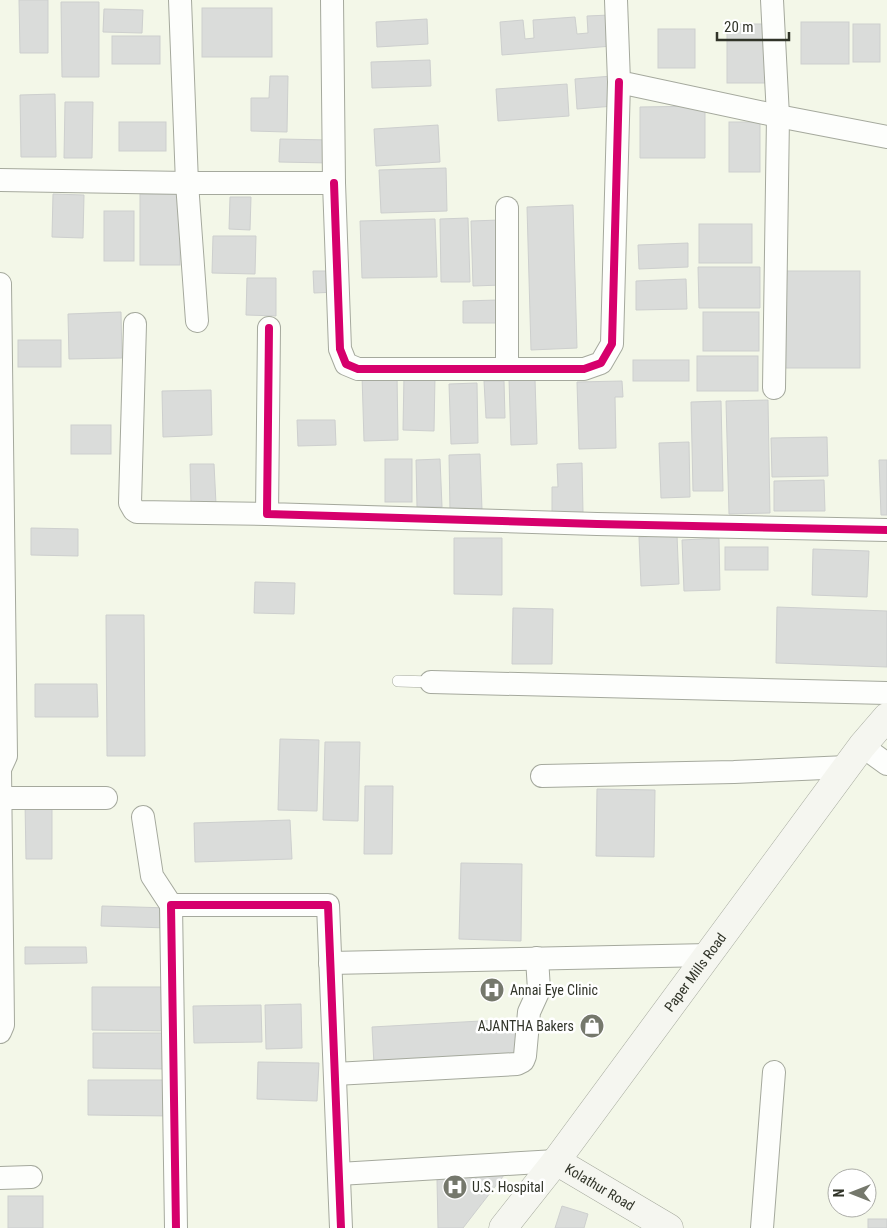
<svg xmlns="http://www.w3.org/2000/svg" width="887" height="1228" viewBox="0 0 887 1228" font-family="'Roboto Condensed',sans-serif">
	<style>
		.building { fill: #dadcda; stroke: #cdcfce }
		.lines { fill: none; stroke-linecap: round; stroke-linejoin: round }
		.service-casing { stroke: #a5a99d; stroke-width: 12 }
		.minor-casing { stroke: #a5a99d; stroke-width: 24 }
		.secondary-casing { stroke: #a5a99d; stroke-width: 29 }
		.service { stroke: #fdfefc; stroke-width: 11 }
		.minor { stroke: #fdfefc; stroke-width: 22 }
		.secondary { stroke: #f5f6f0; stroke-width: 28 }
		.cycleway-casing { stroke: #fff; stroke-width: 11 }
		.cycleway { stroke: #d6006c; stroke-width: 8 }
		.labels { text-anchor: middle; dominant-baseline: central; stroke-width: 5; stroke-linejoin: round; paint-order: stroke }
		.street-label { font-size: 14px; fill: #313429; stroke: #fff }
		.poi-label { font-size: 14px; fill: #313429; stroke: #fff; text-anchor: start }
	</style>
	<rect width="100%" height="100%" fill="#f3f7e8"/>
	<!-- building -->
	<g class="building">
		<path d="M19,0H48V53H20Z"/>
		<path d="M61,2H99V77H62Z"/>
		<rect x="202" y="8" width="70" height="49"/>
		<path d="M104,9L143,10L142,33L103,32Z"/>
		<path d="M610,15L612,46L502,55L500,22L523,20L525,39L534,38L533,20L575,17L577,34L588,33L587,16Z"/>
		<path d="M427,19L428,44L377,47L376,22Z"/>
		<rect x="801" y="22" width="48" height="42"/>
		<rect x="727" y="24" width="39" height="59"/>
		<rect x="853" y="24" width="27" height="38"/>
		<rect x="658" y="29" width="37" height="39"/>
		<rect x="112" y="36" width="48" height="28"/>
		<path d="M430,60L431,86L372,88L371,62Z"/>
		<path d="M270,76H288L287,132L251,131V98H269Z"/>
		<path d="M612,76L614,106L577,109L575,79Z"/>
		<path d="M567,84L569,116L498,121L496,89Z"/>
		<path d="M55,94L56,157H21L20,95Z"/>
		<path d="M65,102H93L92,158H64Z"/>
		<path d="M705,106V158H640V107Z"/>
		<rect x="119" y="122" width="47" height="29"/>
		<rect x="729" y="122" width="31" height="50"/>
		<path d="M438,125L440,162L376,166L374,129Z"/>
		<path d="M280,139L330,140V163L279,162Z"/>
		<path d="M446,168L447,211L381,213L379,170Z"/>
		<path d="M53,194L84,195L83,238L52,237Z"/>
		<rect x="140" y="194" width="40" height="71"/>
		<path d="M230,197H251L250,230L229,229Z"/>
		<path d="M573,205L577,348L531,350L527,207Z"/>
		<rect x="104" y="211" width="30" height="50"/>
		<path d="M468,218L470,282H441L440,219Z"/>
		<path d="M435,219L437,277L362,278L360,221Z"/>
		<path d="M500,220L502,285L473,286L471,221Z"/>
		<rect x="699" y="224" width="53" height="39"/>
		<path d="M213,236H256L255,274L212,273Z"/>
		<path d="M688,243V267L639,269L638,245Z"/>
		<path d="M698,267H760V308H699Z"/>
		<path d="M313,271H337L338,292L314,293Z"/>
		<rect x="779" y="271" width="81" height="97"/>
		<path d="M247,278H276V316L246,315Z"/>
		<path d="M686,279L687,309L636,310V281Z"/>
		<path d="M498,300V323H463V301Z"/>
		<path d="M121,312L122,358L69,359L68,314Z"/>
		<rect x="703" y="312" width="56" height="39"/>
		<rect x="18" y="340" width="43" height="27"/>
		<rect x="697" y="356" width="61" height="35"/>
		<rect x="633" y="360" width="56" height="21"/>
		<path d="M397,374L398,440L364,441L362,375Z"/>
		<path d="M404,375L435,376L434,431L403,430Z"/>
		<path d="M509,379H535L537,444L511,445Z"/>
		<path d="M484,381H504L505,418H486Z"/>
		<path d="M622,381L623,397H615L616,448L579,449L577,382Z"/>
		<path d="M477,383L478,443L451,444L449,384Z"/>
		<path d="M211,390L212,435L163,437L162,391Z"/>
		<path d="M768,400L770,513L729,514L726,401Z"/>
		<path d="M721,401L723,491H693L691,402Z"/>
		<path d="M297,420H335L336,445L298,446Z"/>
		<rect x="71" y="425" width="40" height="29"/>
		<path d="M827,437L828,476L772,477L771,438Z"/>
		<path d="M689,442L690,497L661,498L659,443Z"/>
		<path d="M480,454L482,510L450,511L449,455Z"/>
		<rect x="385" y="459" width="27" height="43"/>
		<path d="M440,459L442,507H417L416,460Z"/>
		<path d="M879,460H887V515H881Z"/>
		<path d="M582,463L583,512L552,513V487H558L557,464Z"/>
		<path d="M190,464H214L216,504L191,505Z"/>
		<path d="M824,480L825,511H774V481Z"/>
		<path d="M31,528L78,529V556L31,555Z"/>
		<path d="M677,535L679,584L641,586L639,537Z"/>
		<path d="M454,538H502V595L454,594Z"/>
		<path d="M719,538L720,590L684,591L682,540Z"/>
		<rect x="725" y="547" width="43" height="23"/>
		<path d="M813,549L869,551L867,597L812,595Z"/>
		<path d="M255,582L295,583L294,614L254,613Z"/>
		<path d="M777,607L887,611V667L776,663Z"/>
		<path d="M513,608L553,609L552,664H512Z"/>
		<path d="M106,615H144L145,756H107Z"/>
		<path d="M35,684H97L98,717H35Z"/>
		<path d="M280,739L319,740L317,811L278,810Z"/>
		<path d="M325,742H360L358,821L323,820Z"/>
		<path d="M365,786H393L392,854H364Z"/>
		<path d="M597,789L655,790L654,857L596,856Z"/>
		<path d="M25,802H52V859H26Z"/>
		<path d="M290,820L292,859L195,862L194,823Z"/>
		<path d="M461,863L522,864L521,941L459,939Z"/>
		<path d="M102,906L169,908V928L101,926Z"/>
		<path d="M25,947H86L87,963L25,964Z"/>
		<path d="M92,987H172V1031L92,1030Z"/>
		<path d="M301,1004L302,1048L266,1049L265,1005Z"/>
		<path d="M261,1005L262,1042L194,1043L193,1006Z"/>
		<path d="M517,1019L519,1056L374,1065L372,1027Z"/>
		<path d="M93,1033H167V1069L93,1068Z"/>
		<path d="M258,1062L319,1063L317,1101L257,1099Z"/>
		<path d="M88,1080H172V1116L88,1115Z"/>
		<path d="M511,1166L463,1228H438L437,1180Z"/>
		<rect x="8" y="1196" width="35" height="32"/>
		<path d="M562,1206L588,1214L584,1228H555Z"/>
		<rect x="868" y="1219" width="19" height="9"/>
	</g>
	<g class="lines">
		<defs>
			<path id="service" d="M398,681L431,682"/>
			<g id="minor">
				<path d="M180,0L187,183L197,321"/>
				<path d="M616,0L619,82L778,116L887,137"/>
				<path d="M772,0L778,116L774,388"/>
				<path d="M0,180L187,183H334L332,0"/>
				<path d="M334,183L340,349L346,364L358,369H584L601,363L612,344L619,82"/>
				<path d="M507,208V369"/>
				<path d="M0,284L6,756L0,769"/>
				<path d="M135,324L130,503L134,510L137,512L267,514"/>
				<path d="M269,328L267,514L597,524L887,530"/>
				<path d="M431,682L887,693"/>
				<path d="M862,746L887,764"/>
				<path d="M542,776L734,772L847,767"/>
				<path d="M1,798H106"/>
				<path d="M143,817L152,876L171,905"/>
				<path d="M330,963L709,955"/>
				<path d="M0,1032L3,1025L0,769"/>
				<path d="M335,1074L517,1064L523,1061L525,1056L529,1012L539,990L537,958"/>
				<path d="M339,1174L556,1161"/>
				<path d="M0,1178L31,1177"/>
				<path d="M176,1228L171,905H328L341,1228"/>
				<path d="M762,1228L774,1072"/>
			</g>
			<g id="secondary">
				<path id="s1" d="M556,1161L669,1228"/>
				<path id="s2" d="M503,1228L556,1161L862,746L887,717"/>
			</g>
		</defs>
		<!-- service casing -->
		<use href="#service" class="service-casing"/>
		<!-- minor casing -->
		<use href="#minor" class="minor-casing"/>
		<!-- secondary casing -->
		<use href="#secondary" class="secondary-casing"/>
		<!-- service -->
		<use href="#service" class="service"/>
		<!-- minor -->
		<use href="#minor" class="minor"/>
		<!-- secondary -->
		<use href="#secondary" class="secondary"/>
		<defs>
			<g id="cycleway">
				<path d="M334,183L340,349L346,364L358,369H584L601,363L612,344L619,82"/>
				<path d="M269,328L267,514L597,524L887,530"/>
				<path d="M176,1228L171,905H328L341,1228"/>
			</g>
		</defs>
		<!-- cycleway casing -->
		<use href="#cycleway" class="cycleway-casing"/>
		<!-- cycleway -->
		<use href="#cycleway" class="cycleway"/>
	</g>
	<!-- icons -->
	<defs>
		<symbol id="hospital-disc" viewBox="-11 -11 22 22"><circle r="9.5" fill="#75786c" stroke="#fff"/><path d="M-5-5h3v3.5h4V-5h3V5h-3V1.5h-4V5h-3Z" fill="#fff"/></symbol>
		<symbol id="shop-disc" viewBox="-11 -11 22 22"><circle r="9.5" fill="#75786c" stroke="#fff"/><path d="M-5-2.5h2.3a2.7 3.5 0 0 1 5.4 0H5L5.5 6h-11ZM-1.5-2.5h3a1.5 2.3 0 0 0-3 0Z" fill="#fff"/></symbol>
	</defs>
	<g fill-rule="evenodd">
		<use href="#hospital-disc" x="478" y="976" width="28" height="28"/>
		<use href="#shop-disc" x="578" y="1012" width="28" height="28"/>
		<use href="#hospital-disc" x="441" y="1173" width="28" height="28"/>
	</g>
	<g class="labels">
		<!-- street labels -->
		<g class="street-label">
			<text stroke="none"><textPath href="#s2" startOffset="320">Paper Mills Road</textPath></text>
			<text stroke="none"><textPath href="#s1" startOffset="51">Kolathur Road</textPath></text>
		</g>
		<!-- poi labels -->
		<g class="poi-label">
			<text x="510" y="990">Annai Eye Clinic</text>
			<text x="574" y="1026" text-anchor="end">AJANTHA Bakers</text>
			<text x="472" y="1187">U.S. Hospital</text>
		</g>
	</g>
	<!-- north arrow -->
	<g transform="translate(852 1193) rotate(270)"><circle r="24" fill="#ffffff" stroke="#adaea9"/>
	<path d="M0-4L9 19L0 12L-9 19Z" fill="#75786c"/>
	<text y="-8" font-size="14" font-weight="bold" text-anchor="middle" fill="#313429">N</text>
	</g>
	<!-- scale -->
	<path d="M717 32v8h72v-8" fill="none" stroke="#313429" stroke-width="2.5"/>
	<text x="724" y="32" font-size="15" fill="#313429" stroke="#ffffff" stroke-width="4" paint-order="stroke">20 m</text>
</svg>
